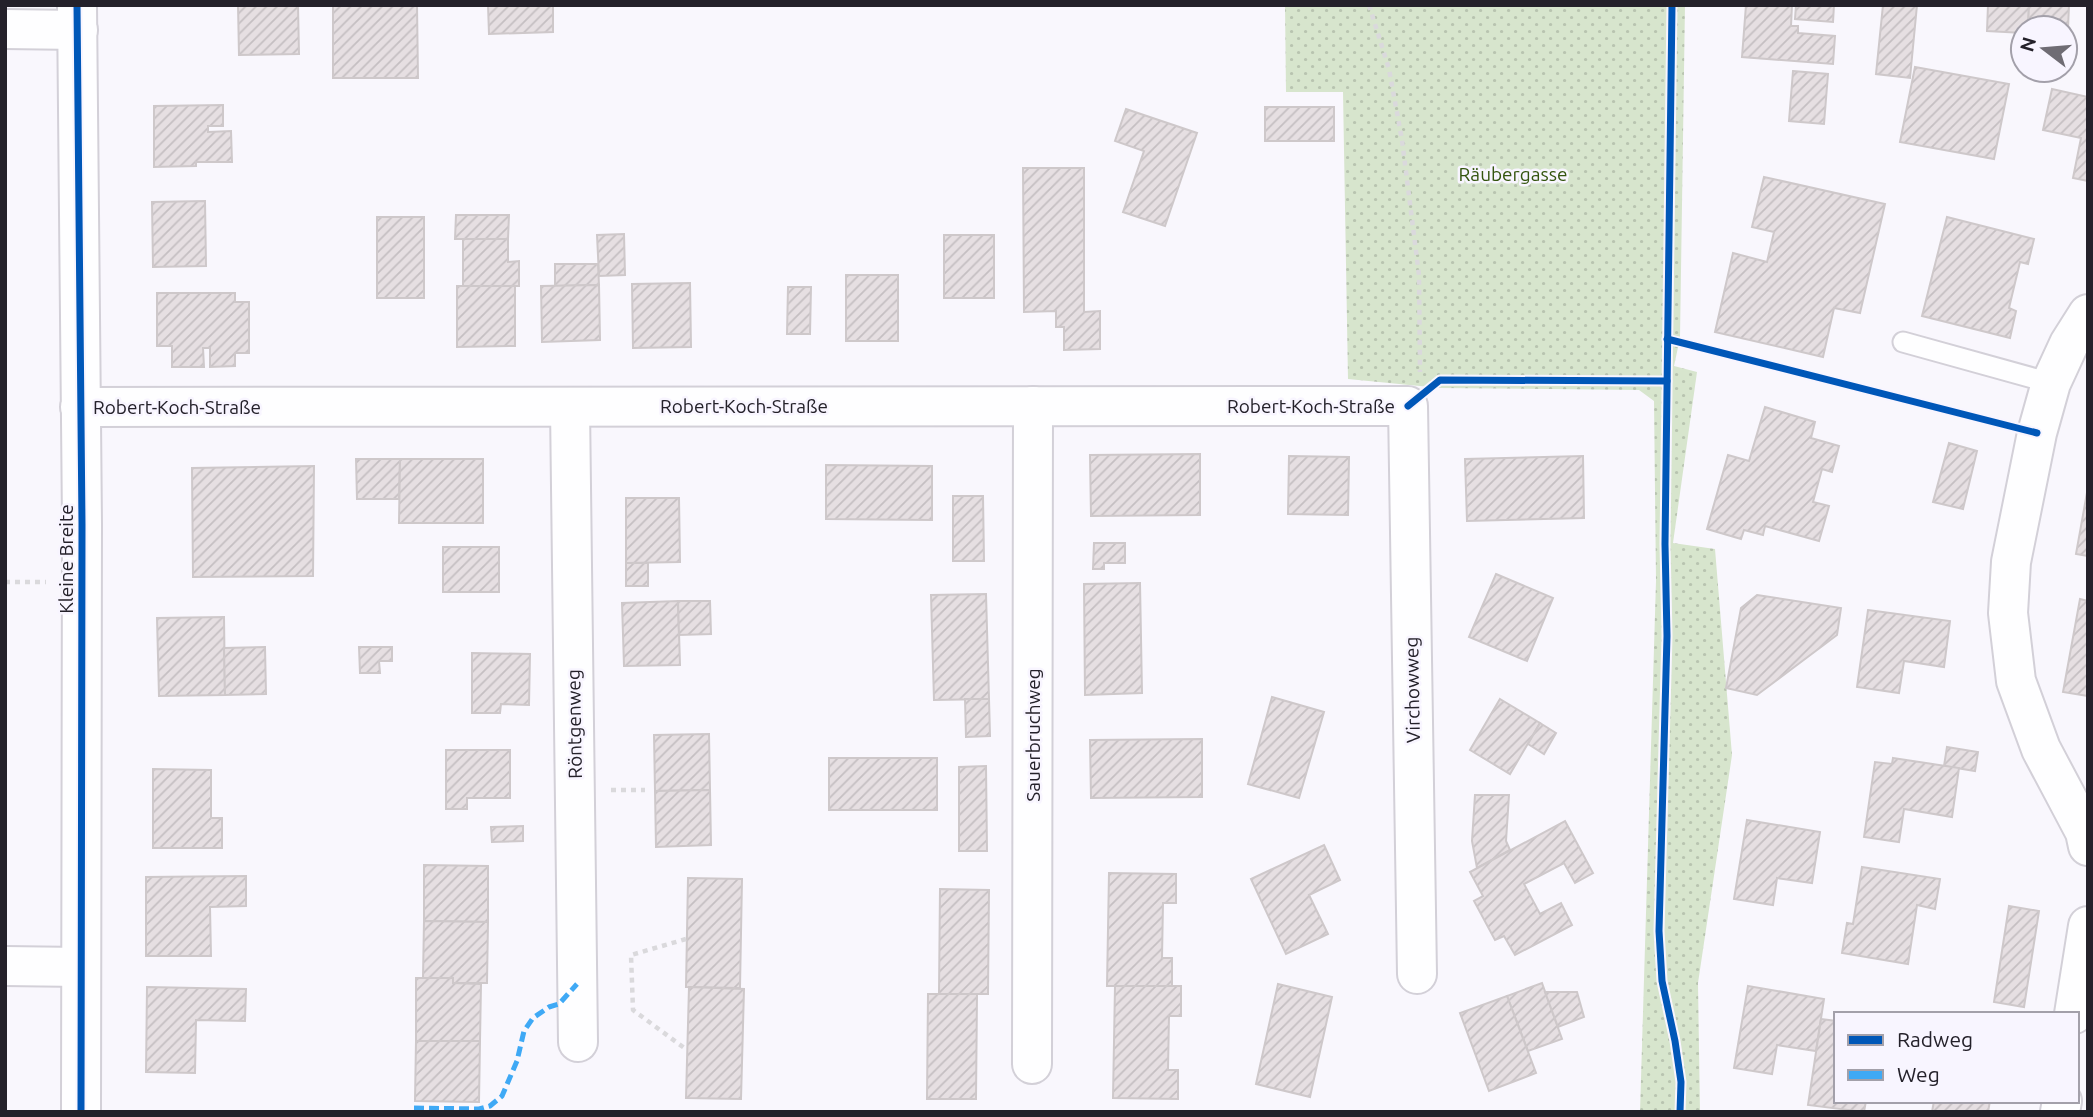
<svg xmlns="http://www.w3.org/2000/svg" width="2093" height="1117" viewBox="0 0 2093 1117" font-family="Ubuntu,sans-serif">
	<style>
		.park { fill: url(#park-dots) }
		.building { fill: url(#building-hatch); stroke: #cec8ca; stroke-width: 2 }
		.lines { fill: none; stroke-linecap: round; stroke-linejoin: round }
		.service-casing { stroke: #d3d0d8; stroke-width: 23 }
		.minor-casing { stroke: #d3d0d8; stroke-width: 42 }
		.tertiary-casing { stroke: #d3d0d8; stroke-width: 42 }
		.path { stroke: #dad9dc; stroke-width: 4.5; stroke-dasharray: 5 5; stroke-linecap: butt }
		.service { stroke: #fefeff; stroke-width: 19 }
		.minor { stroke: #fefeff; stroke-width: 38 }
		.tertiary { stroke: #fefeff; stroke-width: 38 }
		.quiet { stroke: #3fa9f5; stroke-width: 5; stroke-dasharray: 10 5; stroke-linecap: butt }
		.cycleway-casing { stroke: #f8f5ff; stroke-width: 11 }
		.cycleway { stroke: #0057b8; stroke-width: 7 }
		.labels { text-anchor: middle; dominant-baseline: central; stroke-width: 5; stroke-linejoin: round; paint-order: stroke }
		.park-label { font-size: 19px; fill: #34550f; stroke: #f8f5ff }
		.street-label { font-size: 19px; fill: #24212a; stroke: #f8f5ff }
	</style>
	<defs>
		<pattern id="park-dots" width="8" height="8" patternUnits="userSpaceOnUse" patternTransform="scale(1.75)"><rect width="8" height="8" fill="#d7e5cd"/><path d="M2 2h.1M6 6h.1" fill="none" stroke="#b8c4b0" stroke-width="1.8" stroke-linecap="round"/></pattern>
		<pattern id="building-hatch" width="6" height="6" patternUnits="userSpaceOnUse" patternTransform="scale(1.75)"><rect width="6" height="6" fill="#e6dfe2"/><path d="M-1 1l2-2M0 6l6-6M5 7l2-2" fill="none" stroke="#c5bfc2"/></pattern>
	</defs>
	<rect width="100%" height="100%" fill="#f9f7fd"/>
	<!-- park -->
	<path class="park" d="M1285,5H1685L1680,338L1674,366L1697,372L1673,543L1715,549L1732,755L1698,983L1700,1112H1640L1656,581L1654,401L1639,390L1440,388L1348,379L1343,92H1286Z"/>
	<!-- building -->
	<g class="building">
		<path d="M238,5H298L299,54L239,55Z"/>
		<path d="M333,5H417L418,78H333Z"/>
		<path d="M488,5H553V32L489,34Z"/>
		<path d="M1746,5H1792L1791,26H1798V33L1835,36L1833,64L1742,57Z"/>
		<path d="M1796,5H1834L1833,22L1795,19Z"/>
		<path d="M1883,5H1917L1910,78L1876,74Z"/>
		<path d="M1988,5H2029L2028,28H2023V33L1987,31Z"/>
		<path d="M2029,5H2069L2068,29L2028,27Z"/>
		<path d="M1915,67L2009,84L1994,159L1900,142Z"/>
		<path d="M1793,71L1828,74L1824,124L1789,121Z"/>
		<path d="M2052,89L2088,97V181L2073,178L2081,138L2043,130Z"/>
		<path d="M223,105V126H208V132L231,131L232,162H196V166L154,167V106Z"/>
		<rect x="1265" y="107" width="69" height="34"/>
		<path d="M1126,109L1197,133L1165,226L1123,212L1144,151L1115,141Z"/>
		<path d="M1023,168H1084V312L1100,311V349L1064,350V327H1056V311L1024,312Z"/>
		<path d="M1764,177L1885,204L1860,313L1834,308L1823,357L1715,332L1733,253L1767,262L1774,232L1752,227Z"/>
		<path d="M205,201L206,266L153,267L152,202Z"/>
		<path d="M456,215H509L508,239H455Z"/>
		<rect x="377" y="217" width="47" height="81"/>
		<path d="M1947,217L2034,239L2028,264L2020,262L2009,308L2016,311L2010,338L1922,316Z"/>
		<path d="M624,234L625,275L599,276L597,235Z"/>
		<rect x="944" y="235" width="50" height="63"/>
		<path d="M463,239H508V262L519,261V286H463Z"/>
		<path d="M555,264H598L599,285L555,286Z"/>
		<rect x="846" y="275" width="52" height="66"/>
		<path d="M690,283L691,347L633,348L632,284Z"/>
		<path d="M599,285L600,340L542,342L541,286Z"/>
		<path d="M457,286H515V346L457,347Z"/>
		<path d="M788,287H811L810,334H787Z"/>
		<path d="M157,293H235V302H249V353H235V366L210,367V348H203L204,367H172V346H157Z"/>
		<path d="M1765,407L1815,422L1811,438L1839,446L1832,472L1822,469L1813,502L1829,506L1819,541L1765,526L1763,535L1744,530L1741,539L1707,529L1728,455L1749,461Z"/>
		<path d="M1949,443L1977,451L1963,509L1933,502Z"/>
		<path d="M1200,454V515L1091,516L1090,455Z"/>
		<path d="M1289,456L1349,457L1348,515L1288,514Z"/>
		<path d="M1583,456L1584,518L1467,521L1465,459Z"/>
		<path d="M356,459H400L399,499H357Z"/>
		<path d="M400,459H483V523H399Z"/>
		<path d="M826,465L932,466V520L826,519Z"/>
		<path d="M314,466L313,576L193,577L192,468Z"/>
		<path d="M2088,487V556L2076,554Z"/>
		<path d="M953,496H983L984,561H953Z"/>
		<path d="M626,498H679L680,562L626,563Z"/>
		<path d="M1094,543H1125V563H1104V569H1093Z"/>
		<rect x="443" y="547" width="56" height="45"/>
		<rect x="626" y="563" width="22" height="23"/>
		<path d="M1496,574L1553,598L1527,661L1469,637Z"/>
		<path d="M1140,583L1142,693L1085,695L1084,584Z"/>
		<path d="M986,594L989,699L934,700L931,595Z"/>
		<path d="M1757,595L1841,608L1837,635L1757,695L1726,688L1741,608Z"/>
		<path d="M2080,599L2088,601V696L2063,692Z"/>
		<path d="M678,601L680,665L624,666L622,603Z"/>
		<path d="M678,601H710L711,634L679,635Z"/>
		<path d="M1868,610L1950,621L1944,667L1904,661L1899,693L1857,687Z"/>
		<path d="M224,617L225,695L159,696L157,618Z"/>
		<path d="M265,647L266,694L225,695L224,648Z"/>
		<path d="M359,647H392V661H379L380,673H360Z"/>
		<path d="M472,653L530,654L529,705L501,704L500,713H472Z"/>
		<path d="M1272,697L1324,712L1299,798L1248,784Z"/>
		<path d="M965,699H989L990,736L966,737Z"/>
		<path d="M1500,699L1540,723L1510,774L1470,750Z"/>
		<path d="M1540,723L1556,733L1544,754L1528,744Z"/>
		<path d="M709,734L710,790L655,791L654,735Z"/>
		<path d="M1202,739V797L1091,798L1090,740Z"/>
		<path d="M1947,747L1978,752L1975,771L1944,766Z"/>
		<path d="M446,750H510V798H467V809H446Z"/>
		<rect x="829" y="758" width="108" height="52"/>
		<path d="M1893,758L1959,768L1952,817L1904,809L1899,842L1864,837L1875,762L1892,764Z"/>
		<path d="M986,766L987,851H959V767Z"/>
		<path d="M153,769L211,770V818H222V848H153Z"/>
		<path d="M710,790L711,845L656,847L655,791Z"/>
		<path d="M1475,795H1509L1506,841L1510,850L1477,868L1472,841Z"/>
		<path d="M1747,820L1820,832L1812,883L1777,878L1773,905L1734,899Z"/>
		<path d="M1565,821L1593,873L1575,883L1564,863L1524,884L1540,914L1561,903L1572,925L1515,955L1504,936L1495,940L1474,901L1483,896L1470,872Z"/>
		<path d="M523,826V841L492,842L491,827Z"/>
		<path d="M1324,845L1340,880L1309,895L1328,934L1286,954L1251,879Z"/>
		<path d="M424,865L488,866V922L424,921Z"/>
		<path d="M1862,867L1940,879L1935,909L1917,905L1908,964L1842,953L1847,923L1853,924Z"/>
		<path d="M1109,873L1176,874V903H1163L1162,958H1172V986H1107Z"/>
		<path d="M246,876V906L210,907L211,956H146V877Z"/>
		<path d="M688,878L742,879L740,988L686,987Z"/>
		<path d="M940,889L989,890L988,994H939Z"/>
		<path d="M2009,906L2039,911L2024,1007L1994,1002Z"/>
		<path d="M424,921L488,922L487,983H453V978H423Z"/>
		<path d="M416,978H453V983L481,984L480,1041H416Z"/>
		<path d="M1542,983L1562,1039L1528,1051L1507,996Z"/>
		<path d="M1278,984L1332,997L1310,1097L1256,1084Z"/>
		<path d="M1115,986H1181V1016H1169L1168,1070H1178V1099L1113,1098Z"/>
		<path d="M1748,986L1824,999L1816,1051L1777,1045L1772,1074L1734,1068Z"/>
		<path d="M147,987L246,989L245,1021L196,1020L195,1073L146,1072Z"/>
		<path d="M689,987L744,989L741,1099L686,1098Z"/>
		<path d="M1545,992H1577L1584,1017L1558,1027Z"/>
		<path d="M928,994H977L976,1099H927Z"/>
		<path d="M1507,996L1536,1073L1489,1091L1460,1013Z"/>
		<path d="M1821,1019L1836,1021V1101H1866L1864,1112L1808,1105Z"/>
		<path d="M416,1041H480L479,1102L415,1101Z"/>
		<path d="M1934,1101H1990L1988,1112H1932Z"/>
	</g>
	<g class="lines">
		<defs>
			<path id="service" d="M1903,342L2051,383"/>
			<g id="minor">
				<path d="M5,29L78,30"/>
				<path d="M2088,314L2069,344L2051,383L2037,433L2011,562L2008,613L2016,681L2041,749L2085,832L2088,846"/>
				<path d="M80,407L1408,406L1417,974"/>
				<path d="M570,407L578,1042"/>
				<path d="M5,966L80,967"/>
				<path d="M2074,1014L2088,926"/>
				<path d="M1032,1064L1033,406"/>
				<path d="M2060,1112L2062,1101"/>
			</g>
			<path id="tertiary" d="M77,5L82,524L81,1112"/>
		</defs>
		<!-- service casing -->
		<use href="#service" class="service-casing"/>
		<!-- minor casing -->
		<use href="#minor" class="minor-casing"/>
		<!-- tertiary casing -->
		<use href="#tertiary" class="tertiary-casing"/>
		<!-- path -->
		<g class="path">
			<path d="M1369,5L1389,69L1402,140L1419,275L1420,372"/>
			<path d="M5,582H46"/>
			<path d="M611,790H645"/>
			<path d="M686,939L631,955L633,1010L687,1050"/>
		</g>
		<!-- service -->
		<use href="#service" class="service"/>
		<!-- minor -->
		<use href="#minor" class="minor"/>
		<!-- tertiary -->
		<use href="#tertiary" class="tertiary"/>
		<!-- quiet -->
		<path class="quiet" d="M414,1108L479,1109L490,1106L502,1096L517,1061L524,1031L533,1018L549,1007L559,1004L577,984"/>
		<defs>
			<g id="cycleway">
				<path d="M77,5L82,524L81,1112"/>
				<path d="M1672,5L1665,544L1667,636L1659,931L1662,981L1675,1041L1681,1082L1680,1112"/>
				<path d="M1667,339L2037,433"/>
				<path d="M1408,406L1440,380L1667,381"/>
			</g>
		</defs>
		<!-- cycleway casing -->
		<use href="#cycleway" class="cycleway-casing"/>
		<!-- cycleway -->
		<use href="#cycleway" class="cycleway"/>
	</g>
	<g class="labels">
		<!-- park labels -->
		<g class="park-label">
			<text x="1513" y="174">Räubergasse</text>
		</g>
		<!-- street labels -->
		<g class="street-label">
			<text x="744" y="406">Robert-Koch-Straße</text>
			<text x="1311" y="406">Robert-Koch-Straße</text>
			<text x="177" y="407">Robert-Koch-Straße</text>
			<text transform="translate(66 559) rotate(-90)">Kleine Breite</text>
			<text transform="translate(1412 690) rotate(-91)">Virchowweg</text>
			<text transform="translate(574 724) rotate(-91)">Röntgenweg</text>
			<text transform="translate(1033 735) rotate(-90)">Sauerbruchweg</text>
		</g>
	</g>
	<!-- border -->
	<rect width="2093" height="1117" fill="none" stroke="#24212a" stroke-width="14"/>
	<!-- legend -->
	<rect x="1834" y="1012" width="245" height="91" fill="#f8f5ff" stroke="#a3a0aa" stroke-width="2"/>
	<rect x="1848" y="1035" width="35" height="10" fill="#0057b8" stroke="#a3a0aa" stroke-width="2"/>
	<text x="1897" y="1047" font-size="21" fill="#24212a">Radweg</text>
	<rect x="1848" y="1070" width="35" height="10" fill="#3fa9f5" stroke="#a3a0aa" stroke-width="2"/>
	<text x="1897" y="1082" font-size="21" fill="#24212a">Weg</text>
	<!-- north arrow -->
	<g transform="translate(2044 49) rotate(286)"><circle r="33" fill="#f8f5ff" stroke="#a3a0aa" stroke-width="2"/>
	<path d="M0-5L12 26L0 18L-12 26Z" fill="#6f6c74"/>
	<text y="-10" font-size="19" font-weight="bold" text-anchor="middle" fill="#24212a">N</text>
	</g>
</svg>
